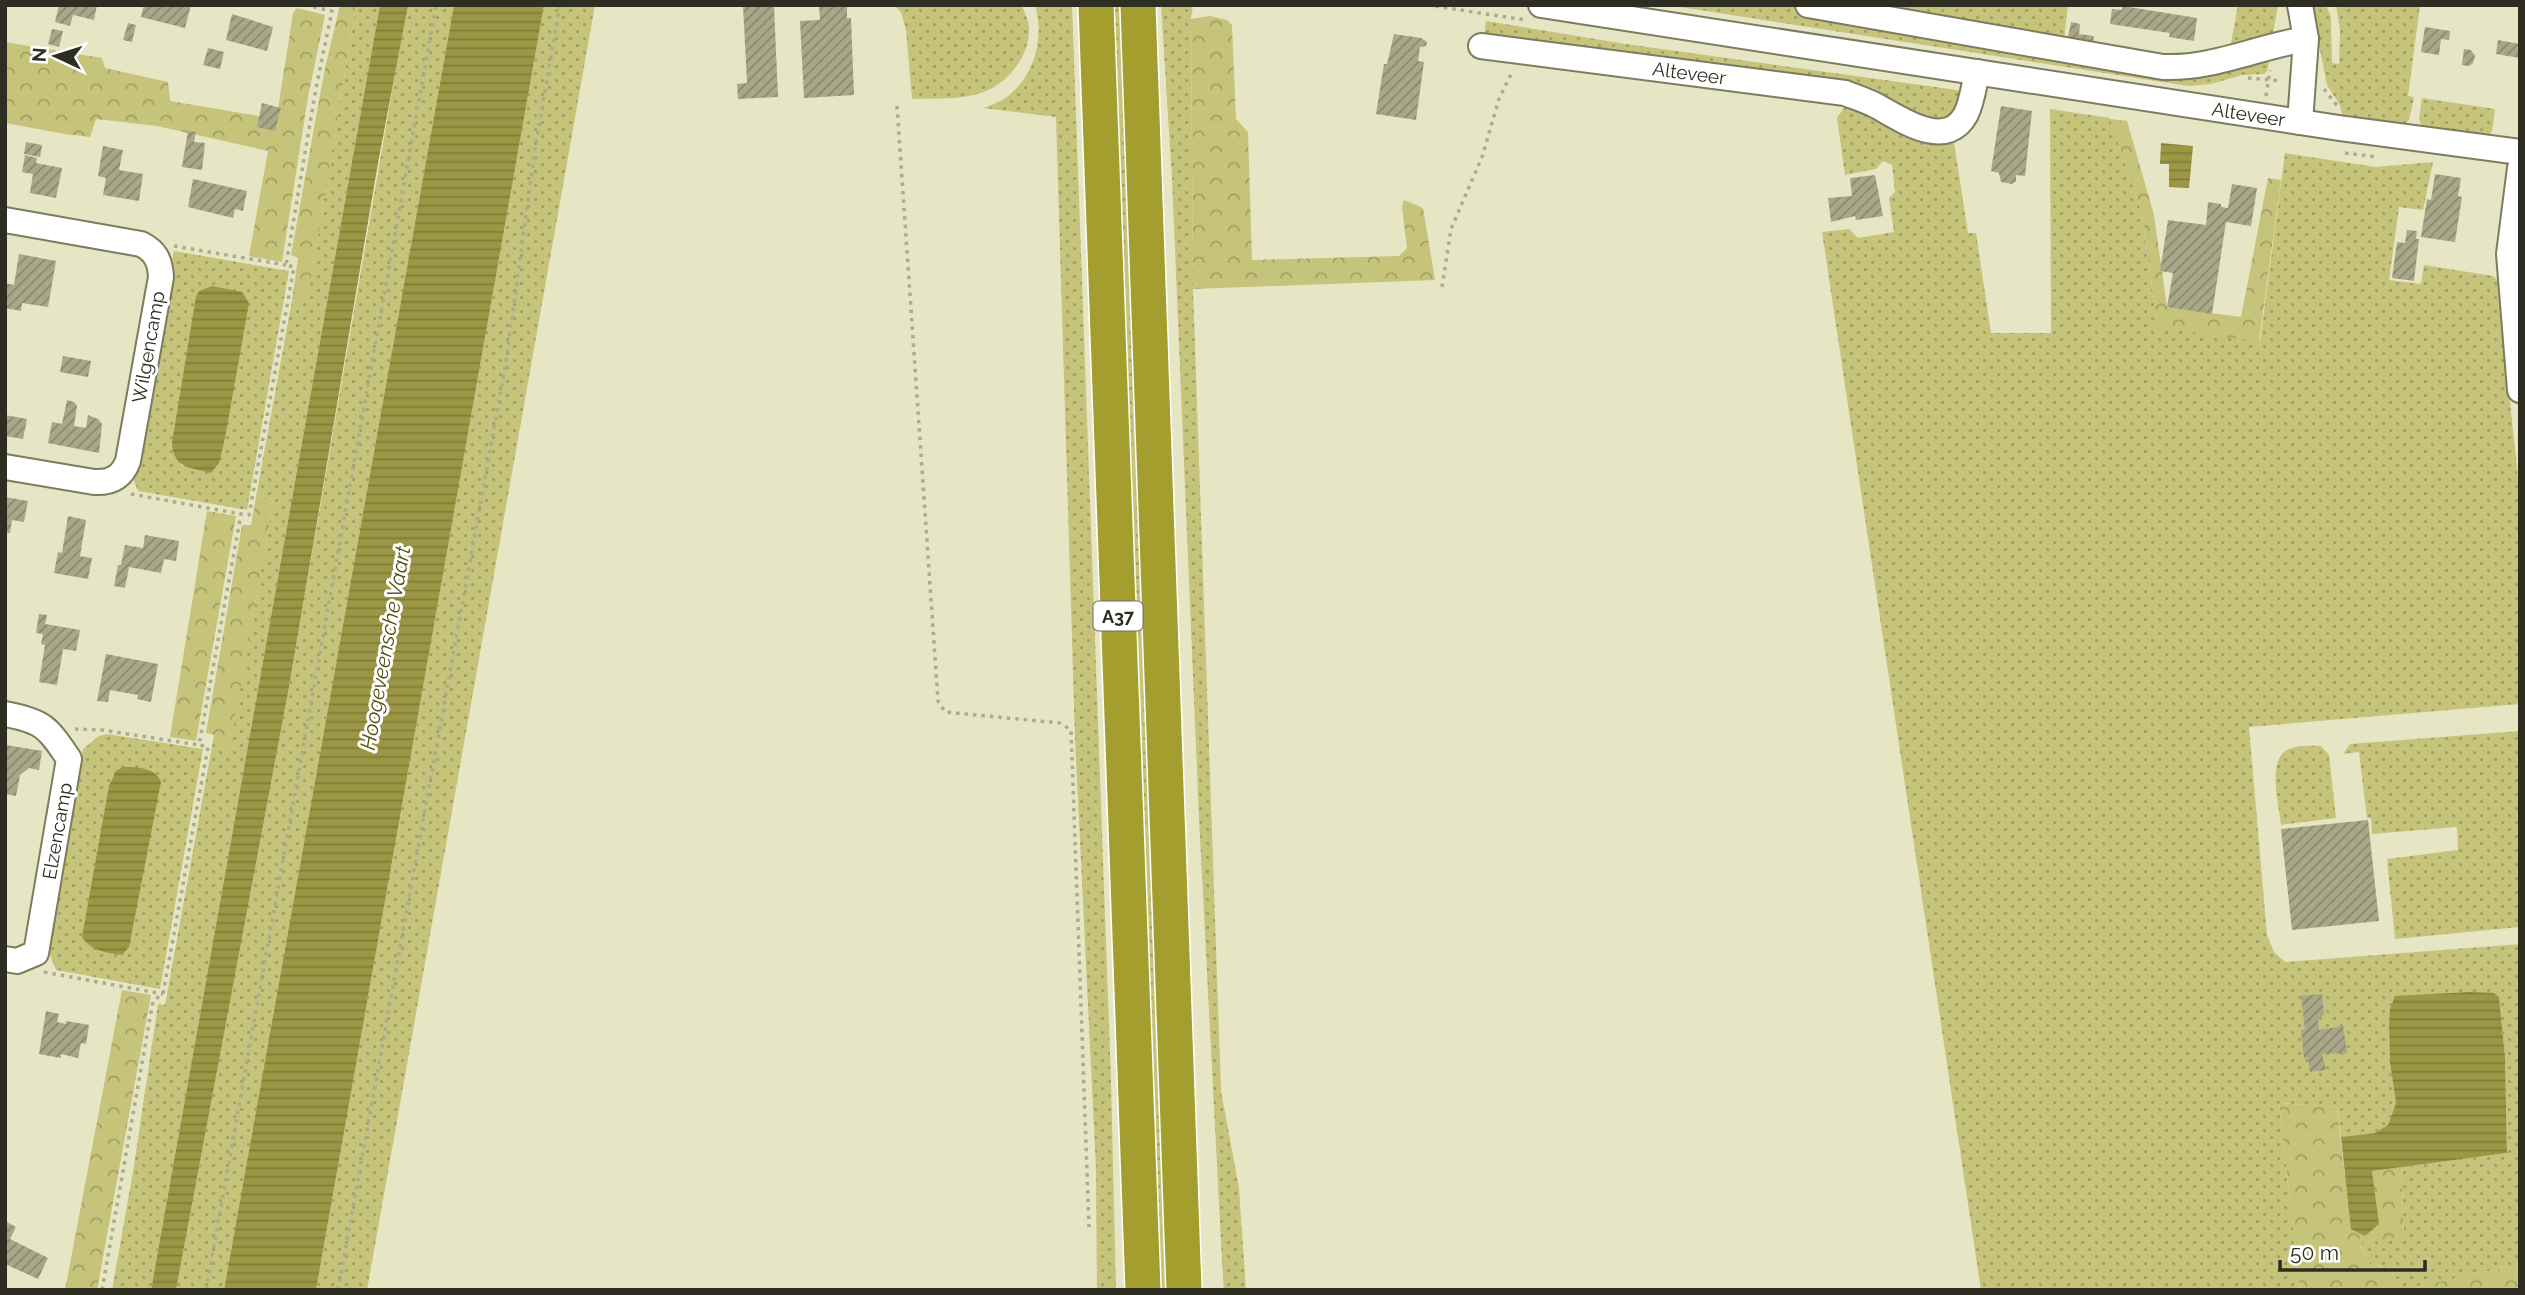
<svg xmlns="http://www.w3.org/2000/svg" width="2525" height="1295" viewBox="0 0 2525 1295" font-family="Raleway,sans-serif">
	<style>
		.grass { fill: url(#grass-dots); fill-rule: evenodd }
		.forest { fill: url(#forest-crowns) }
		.water { fill: url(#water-rules) }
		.building { fill: url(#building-hatch) }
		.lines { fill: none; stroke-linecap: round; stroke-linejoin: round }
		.minor-casing { stroke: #7d7c5f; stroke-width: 28 }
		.highway-casing { stroke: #fff; stroke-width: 38 }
		.path { stroke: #abab91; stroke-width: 3.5; stroke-dasharray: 3.5 5; stroke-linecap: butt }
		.minor { stroke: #fff; stroke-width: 24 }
		.highway { stroke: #a49e2e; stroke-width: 35 }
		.labels { text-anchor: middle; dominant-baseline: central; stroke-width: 6; stroke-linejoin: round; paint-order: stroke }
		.shield { fill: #fff; stroke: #6d6c64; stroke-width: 2 }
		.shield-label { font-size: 18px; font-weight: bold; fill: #2e2d21 }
		.street-label { font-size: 19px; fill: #2e2d21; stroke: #fff }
		.water-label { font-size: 21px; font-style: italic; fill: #524e10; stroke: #fff }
	</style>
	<defs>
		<pattern id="grass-dots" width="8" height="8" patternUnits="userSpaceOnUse" patternTransform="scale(1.75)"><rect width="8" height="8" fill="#c6c37b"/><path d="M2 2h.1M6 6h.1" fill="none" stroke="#a19f64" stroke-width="1.8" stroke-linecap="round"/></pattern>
		<pattern id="forest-crowns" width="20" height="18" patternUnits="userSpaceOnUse" patternTransform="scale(1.75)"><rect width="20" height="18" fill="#c6c37b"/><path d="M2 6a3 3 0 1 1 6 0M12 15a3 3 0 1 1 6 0" fill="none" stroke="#a19f64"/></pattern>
		<pattern id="water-rules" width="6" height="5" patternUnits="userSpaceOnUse" patternTransform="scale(1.75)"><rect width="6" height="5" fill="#9b9745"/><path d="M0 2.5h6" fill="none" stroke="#7f7c39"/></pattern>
		<pattern id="building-hatch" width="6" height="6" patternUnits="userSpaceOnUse" patternTransform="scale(1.75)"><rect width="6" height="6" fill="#a8a788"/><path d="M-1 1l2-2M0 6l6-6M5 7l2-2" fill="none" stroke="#89886f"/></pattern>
	</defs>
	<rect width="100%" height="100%" fill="#e6e6c5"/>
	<!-- grass -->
	<g class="grass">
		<path d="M356,5H380L151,1290H112L133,1172L158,1004L165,1005L214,735L229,750L274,499L256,497L292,300L307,302Z"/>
		<path d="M407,5H454L224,1290H176L289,687Z"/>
		<path d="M544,5H595L367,1290H316Z"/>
		<path d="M893,5H1022C1024,12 1028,19 1029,26C1031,56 1006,87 977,94C956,100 933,98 912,99L906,30L901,12Z"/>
		<path d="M1035,5H1072L1111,1081L1116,1290H1097L1096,1169L1075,738L1056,117L983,108C990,105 998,103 1004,99C1034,79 1045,39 1035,5Z"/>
		<path d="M1108,5H1123L1173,1290H1152Z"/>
		<path d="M1161,5H1193L1191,19L1193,289L1221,1091L1239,1188L1246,1290H1224L1222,1261L1199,818L1172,178Z"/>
		<path d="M1667,5H1783L2139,69L2271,53L2267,71L2264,74L2242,75L2211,84L2188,86Z"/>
		<path d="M1898,5H2068L2064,40L1900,10Z"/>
		<path d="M2238,5H2278L2272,39L2229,54Z"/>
		<path d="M2311,5H2326L2331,17L2332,63L2339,64L2340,31L2336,5H2420L2408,96L2414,97L2409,120L2400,128L2343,117L2340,105L2327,85Z"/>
		<path d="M1486,21L1626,44L1964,91L1963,104L1947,123L1484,40Z"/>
		<path d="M2422,98L2495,109L2492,132L2483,138L2424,131L2419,119Z"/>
		<path d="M1849,101L1953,136L1968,233H1976L1991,333H2051L2050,109L2110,118L2141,210L2158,327L2260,341L2285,153L2376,167L2433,162L2423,210L2399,207L2389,280L2421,284L2424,265L2493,276L2500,283L2507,325L2502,327L2520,496V704L2249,727L2267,935L2274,952L2285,962L2520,944V1269L2508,1267L2414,1287V1290H2397L2391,1269L2370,1264L2359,1243L2404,1236L2401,1167L2507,1153L2505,1056L2499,997L2389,1026L2390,1063L2396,1103L2388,1126L2375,1133L2341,1137L2337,1107L2279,1103L2300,1290H1981L1822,232L1849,229L1858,238L1894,232L1889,198L1895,192L1892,165L1883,161L1876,169L1845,175L1837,118Z"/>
		<path d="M174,251L289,271L247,510L138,491L131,473ZM199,291L193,467L181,465L196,296Z"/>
		<path d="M2520,731V927L2395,939L2387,859L2458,850L2457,827L2372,834L2371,818H2367L2359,752L2343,754L2350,744Z"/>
		<path d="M107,734L203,749L160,989L56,970L47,947L83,749L99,736Z"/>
		<path d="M2321,746L2329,755L2336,818L2281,825C2279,804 2265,754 2292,748C2301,745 2312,746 2321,746Z"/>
	</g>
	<!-- forest -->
	<g class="forest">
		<path d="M340,5H356L307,303L292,300L298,258L291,255L325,68Z"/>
		<path d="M297,8L325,15L308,97L282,262L249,256L268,151L157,126L96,119L90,137L65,134L5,123V42L102,58L105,68L168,82L170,101L270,118L277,115L293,13Z"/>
		<path d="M1210,16L1227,20L1232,25L1236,119L1248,132L1252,260L1399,256L1407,248L1402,207L1404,200L1423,208L1435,280L1193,289L1191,19Z"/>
		<path d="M2110,119L2127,121L2154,215L2167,307L2241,317L2268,178L2281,180L2259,342L2158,327L2141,210Z"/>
		<path d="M256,497L274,499L229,751L214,735L206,733L242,525H251Z"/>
		<path d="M207,511L236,516L196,741L170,737Z"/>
		<path d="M122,990L151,995L97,1290H65Z"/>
		<path d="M2279,1103L2337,1107L2345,1176L2374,1195L2372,1171L2401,1167L2404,1236L2359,1244L2370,1264L2391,1269L2397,1290H2300Z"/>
		<path d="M2508,1267L2520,1269V1290H2414V1287Z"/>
	</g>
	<!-- water -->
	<g class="water">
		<path d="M380,5H408L378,163L289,687L176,1290H151Z"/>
		<path d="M454,5H544L316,1290H224Z"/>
		<path d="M2161,143L2193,146L2189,188L2169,187V164H2160Z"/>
		<path d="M212,286L242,292L249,303L225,438L219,463L211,473C190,467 174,469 172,443L196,296L199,291Z"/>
		<path d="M123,767C137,767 155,767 161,782L129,947L122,955C106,953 91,951 82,937L109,786L116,771Z"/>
		<path d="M2470,992L2494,993L2499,997L2505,1056L2507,1153L2372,1171L2379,1224L2365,1236L2351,1229L2341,1137L2375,1133L2388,1125L2396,1103L2390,1063L2389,1026L2390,1009L2395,996Z"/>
	</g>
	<!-- building -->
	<g class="building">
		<path d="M59,5H97L94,20L73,15L70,26L55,22Z"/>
		<path d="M144,5H191L185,28L141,17Z"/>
		<path d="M743,5H774L778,97L738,99L737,84L747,83Z"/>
		<path d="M819,5H847V18H851L854,95L804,98L800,21L820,20Z"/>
		<path d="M2123,6L2197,18L2194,41L2169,37L2170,33L2110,24L2112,9L2122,10Z"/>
		<path d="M232,14L273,27L267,51L226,40Z"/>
		<path d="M2071,22L2080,24L2079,34L2094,36L2093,41L2068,37Z"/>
		<path d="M128,23L136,25L132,42L123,40Z"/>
		<path d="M2425,27L2450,31L2449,40L2441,39L2439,55L2421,52Z"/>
		<path d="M52,29L63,31L59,47L48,44Z"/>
		<path d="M1394,34L1421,38L1427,42L1426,46L1420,47L1418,61L1424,62L1416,120L1376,114L1384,64H1387Z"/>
		<path d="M2498,40L2520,44V58L2496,54Z"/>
		<path d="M208,48L224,52L220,69L203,65Z"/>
		<path d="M2464,49L2471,50L2475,56L2473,63L2469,66L2462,65Z"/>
		<path d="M262,103L281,108L275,131L257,127Z"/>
		<path d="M2001,106L2032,111L2025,176L2016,175V181L2012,184L2001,182L1999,173L1991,171Z"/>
		<path d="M188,131L196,132L194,142L205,143L202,170L182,167Z"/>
		<path d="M26,142L42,145L40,157L24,154Z"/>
		<path d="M103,146L123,150L119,170L143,174L139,201L103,195L106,178L98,176Z"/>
		<path d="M25,155L37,158L36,163L62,168L56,198L30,193L33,174L22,172Z"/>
		<path d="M2435,174L2461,178L2458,196L2462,197L2455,242L2421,237L2427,199L2431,200Z"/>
		<path d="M1875,175L1883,216L1856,220L1855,216L1831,222L1828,198L1852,196L1850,178Z"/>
		<path d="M193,179L247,191L243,211L235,209L233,218L188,207Z"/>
		<path d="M2232,184L2257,188L2251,226L2226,222L2212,314L2167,307L2173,273L2160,271L2168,220L2206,225L2208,202L2221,204V207L2228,208Z"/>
		<path d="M2407,230L2417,231L2416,239H2419L2414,281L2392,278L2397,242L2405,243Z"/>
		<path d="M19,254L56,261L48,307L22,303L21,311L5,308V283L14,285Z"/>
		<path d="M63,356L91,361L88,377L60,372Z"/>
		<path d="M67,400L74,402L77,406L74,426L86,428L88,415L98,419L102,424L99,453L48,443L52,422L62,424Z"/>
		<path d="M5,415L27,419L23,439L5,436Z"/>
		<path d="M5,497L28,501L24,522L12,520L10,533L5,532Z"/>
		<path d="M68,516L86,520L80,556L92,558L88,579L54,573L58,552L62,553Z"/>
		<path d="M145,535L179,541L176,561L164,559L161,573L129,567L125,588L114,586L118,565H121L125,545L143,548Z"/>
		<path d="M39,614L47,615L45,624L80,630L76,651L63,649L57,685L39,682L45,645L41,644L43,634L36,633Z"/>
		<path d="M106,654L158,664L151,702L137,699L138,695L110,690L108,702L97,701Z"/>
		<path d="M6,745L42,751L39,770L29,768L20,775L16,796L5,794Z"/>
		<path d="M2368,820L2379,921L2292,930L2281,829Z"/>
		<path d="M2322,994L2324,1014L2318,1019L2319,1030L2343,1026L2347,1053L2322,1054L2326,1070L2310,1072L2308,1058H2304L2301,1030H2305L2301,996Z"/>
		<path d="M46,1011L59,1014L57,1022L66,1024V1021L89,1025L86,1044L81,1043L78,1058L61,1054V1058L39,1054Z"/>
		<path d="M5,1221L16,1227L10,1239L48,1258L38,1279L5,1264Z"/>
	</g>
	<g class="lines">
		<defs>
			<g id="minor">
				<path id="s1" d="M1541,5L2339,128L2520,152"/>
				<path d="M1808,5L2163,67C2213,69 2257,47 2306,39"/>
				<path d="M2300,5L2306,39L2300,122"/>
				<path id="s2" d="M1481,46L1845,93C1855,97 1865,100 1875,105C1899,118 1946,152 1966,114C1972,102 1974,86 1977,72"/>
				<path d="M2520,168L2509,254L2520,390"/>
				<path d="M5,220L141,244C155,251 160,260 161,277L128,461C122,477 111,483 94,482L5,467"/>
				<path d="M5,714C44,721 48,728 69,759L36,953L17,961L5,959"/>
			</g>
			<g id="highway">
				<path d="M1096,5L1143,1290"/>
				<path d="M1138,5L1184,1290"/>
			</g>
		</defs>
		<!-- minor casing -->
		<use href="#minor" class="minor-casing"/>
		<!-- highway casing -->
		<use href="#highway" class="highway-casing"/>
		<!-- path -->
		<g class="path">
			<path d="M305,5L332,11L333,5"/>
			<path d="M1427,5L1526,20"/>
			<path d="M2248,78L2282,81"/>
			<path d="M2324,89L2338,107"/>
			<path d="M2266,96L2270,70"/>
			<path d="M897,106L938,701L945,712L1060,723L1071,730L1089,1227"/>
			<path d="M2345,153L2379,157"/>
			<path d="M174,246L286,265"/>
			<path d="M1442,287L1451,229L1482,157L1499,99L1512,72"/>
			<path d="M131,494L241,514"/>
			<path d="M75,729L102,730L199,745"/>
			<path d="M44,972L163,994"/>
			<path d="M102,1290L153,1001L163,994L208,747L199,745L241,514L249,515L294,267L286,265L316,88L332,11"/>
			<path d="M206,1290L436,5"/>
			<path d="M338,1290L505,368L536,143L560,5"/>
		</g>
		<!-- minor -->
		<use href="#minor" class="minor"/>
		<!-- highway -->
		<use href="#highway" class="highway"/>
	</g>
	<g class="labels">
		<!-- shield labels -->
		<rect class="shield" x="1093.5" y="601.5" width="49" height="29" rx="5"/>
		<g class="shield-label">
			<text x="1118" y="616">A37</text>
		</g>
		<!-- street labels -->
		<g class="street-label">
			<text stroke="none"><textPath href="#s2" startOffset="210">Alteveer</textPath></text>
			<text stroke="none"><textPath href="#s1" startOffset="716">Alteveer</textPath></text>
			<text transform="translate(148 347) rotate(-80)">Wilgencamp</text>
			<text transform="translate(57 831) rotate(-80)">Elzencamp</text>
		</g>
		<!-- water labels -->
		<g class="water-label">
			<text transform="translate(385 648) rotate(-80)">Hoogeveensche Vaart</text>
		</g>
	</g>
	<!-- border -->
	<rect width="2525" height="1295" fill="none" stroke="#2e2d21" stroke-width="14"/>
	<!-- north arrow -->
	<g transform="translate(56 56) rotate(274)" stroke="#ffffff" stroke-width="5" paint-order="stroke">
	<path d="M0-5L12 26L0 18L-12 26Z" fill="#2e2d21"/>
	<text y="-10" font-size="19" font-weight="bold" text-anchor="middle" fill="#2e2d21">N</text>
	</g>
	<!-- scale -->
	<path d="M2280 1260v10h145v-10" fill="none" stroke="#2e2d21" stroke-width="3.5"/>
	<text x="2290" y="1260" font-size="21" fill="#2e2d21" stroke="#ffffff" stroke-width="5" paint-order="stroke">50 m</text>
</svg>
